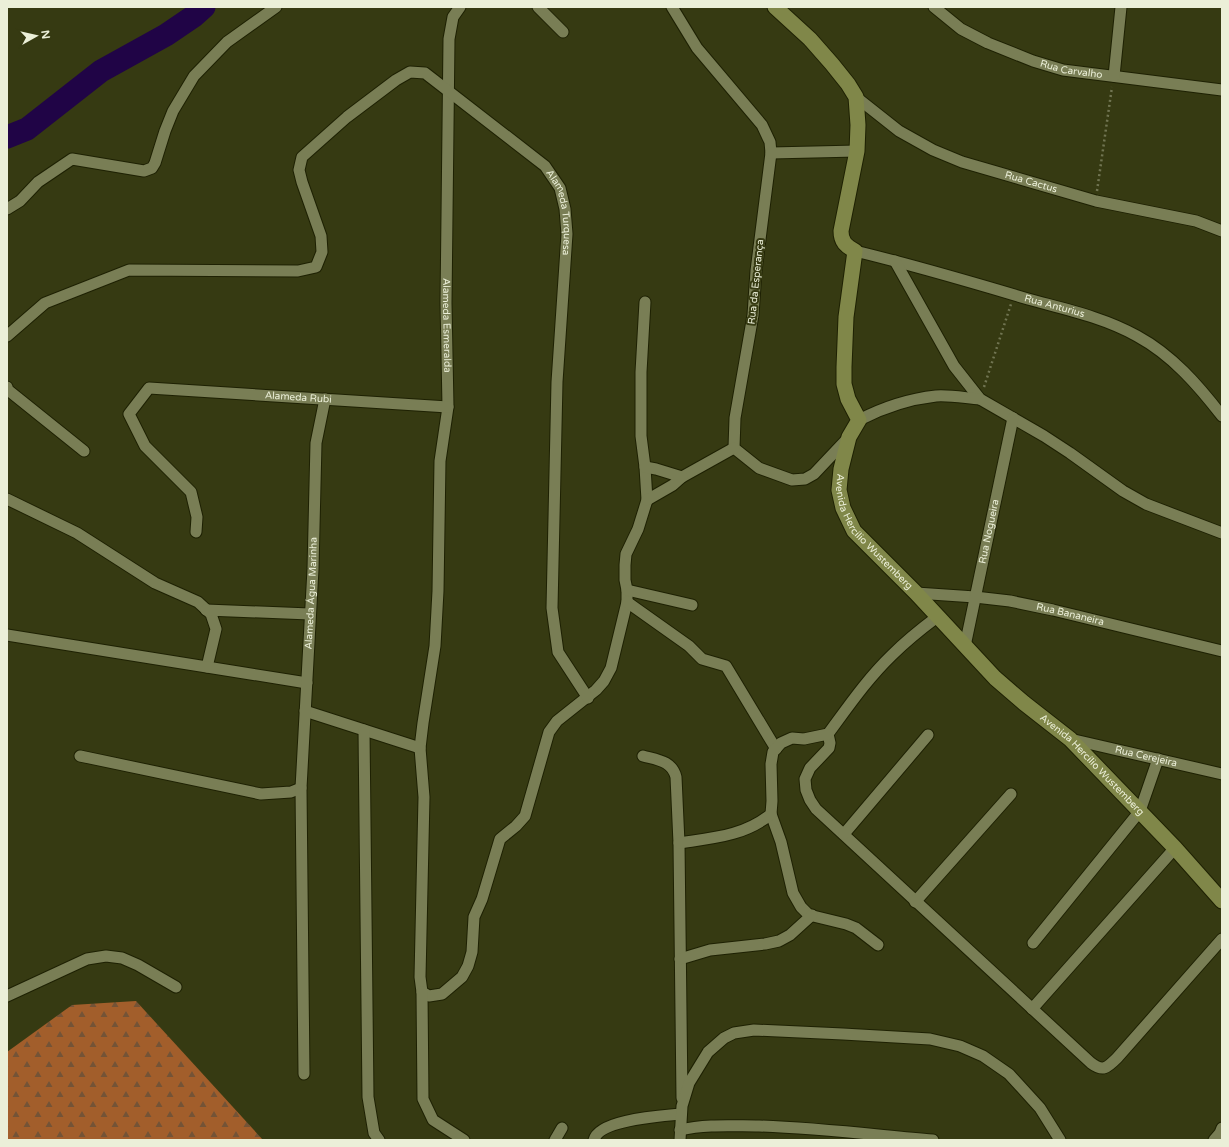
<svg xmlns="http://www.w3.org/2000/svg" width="1229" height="1147" viewBox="0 0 1229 1147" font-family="'Varela Round',sans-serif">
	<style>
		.forest { fill: url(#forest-firs) }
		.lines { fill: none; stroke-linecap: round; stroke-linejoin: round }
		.river { stroke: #200446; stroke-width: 23 }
		.street-casing { stroke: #1e2103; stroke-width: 13 }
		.secondary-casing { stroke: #1e2103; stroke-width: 17 }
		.path { stroke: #717552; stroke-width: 2.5; stroke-dasharray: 2 3; stroke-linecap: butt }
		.street { stroke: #797e55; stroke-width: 11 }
		.secondary { stroke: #808749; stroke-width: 15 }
		.labels { text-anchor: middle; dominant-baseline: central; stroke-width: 4; stroke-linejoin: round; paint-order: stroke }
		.street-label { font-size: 10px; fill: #ebefd8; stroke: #363a12 }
	</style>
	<defs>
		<pattern id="forest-firs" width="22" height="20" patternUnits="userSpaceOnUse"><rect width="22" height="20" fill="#a25e2b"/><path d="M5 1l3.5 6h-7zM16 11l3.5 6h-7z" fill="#745336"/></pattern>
	</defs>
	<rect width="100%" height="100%" fill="#363a12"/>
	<!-- forest -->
	<path class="forest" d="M136,1001L263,1140H7V1052L72,1005Z"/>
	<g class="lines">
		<!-- river -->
		<path class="river" d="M7,137L27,129L101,71L166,35L194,16L204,7"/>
		<defs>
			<g id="street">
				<path id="s1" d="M460,7L453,17L449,39L446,303L448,407L440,461L438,591L435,646L423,723L420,748L424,797L420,977L422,992L429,996L442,994L462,977L468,966L472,952L474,917L482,899L500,839L516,826L525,816L549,732L557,721L596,690L604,681L611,668L627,602V590L625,580V565L626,554L638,529L647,500L645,467"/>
				<path d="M538,7L563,32"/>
				<path d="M672,7L697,48L762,125L770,142L771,153L756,271L753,315L735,418L734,448L759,468L792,480L805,479L814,474L848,438"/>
				<path id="s2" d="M934,7L961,29L988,43L1033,61L1063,70L1222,90"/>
				<path d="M1114,76L1121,7"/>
				<path id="s3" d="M856,97L899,131L933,150L962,162L1096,201L1196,221L1222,231"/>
				<path d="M771,153L857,151"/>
				<path d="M7,209L20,201L38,182L72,159L144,171L152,168L155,163L165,131L173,111L194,76L227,42L276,7"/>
				<path id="s4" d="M855,251C913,265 971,282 1028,299C1064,309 1103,317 1137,336C1172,355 1198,385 1222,416"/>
				<path d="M895,261L954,366L980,399L1044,436L1070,453L1123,491L1146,504L1222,533"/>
				<path d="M645,302L641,372V436L645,467L656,469L682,477L734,448"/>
				<path id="s5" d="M7,336L45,303L129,270L298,271L316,267L322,252L321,236L302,182L299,170L302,157L347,117L396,80L410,72L425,73L545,166L560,188L565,209L567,234L557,382L552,608L558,652L588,698"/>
				<path d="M7,387L8,390L84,451"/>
				<path d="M859,420C884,407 909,399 936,396C950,395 966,398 980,399"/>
				<path d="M7,499L77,533L155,583L198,602L211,614L216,629L207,667"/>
				<path d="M647,500L673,485L682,477"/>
				<path id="s6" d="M196,532L197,517L191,492L145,446L129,414L149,388L448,407"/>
				<path d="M627,590L692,605"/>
				<path id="s7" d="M916,593L975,597L1010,601L1053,610L1222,651"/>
				<path d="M627,602L689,646L702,659L726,666L776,749"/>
				<path d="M206,610L310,614"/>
				<path d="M7,635L307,683"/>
				<path id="s8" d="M965,646L1013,418"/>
				<path d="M305,711L420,748"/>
				<path d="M364,730L368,1097L374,1133L379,1140"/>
				<path d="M828,734L830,743L829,748L810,768L805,779L806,790L810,800L816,809L1091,1063C1103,1072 1107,1068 1117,1058L1222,939"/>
				<path id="s9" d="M1070,739L1222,774"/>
				<path d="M80,756L261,794L291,792L301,788"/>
				<path d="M643,756C658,760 672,761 676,777L679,843L682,1098"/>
				<path d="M771,814L781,842L793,893L801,907L809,915L846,924L856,928L878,945"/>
				<path d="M844,834L928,735"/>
				<path d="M679,843C712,838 745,836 771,814L772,801L771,764L773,752L781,743L792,738L804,739L828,734C848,707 867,679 892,655C906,641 921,629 937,617"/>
				<path d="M915,902L1011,794"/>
				<path d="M1033,943L1140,811L1158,759"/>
				<path d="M680,959L710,950L765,944L779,941L790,935L812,915"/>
				<path d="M422,992L423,1099L433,1120L464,1140"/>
				<path d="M7,996L87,959L106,956L122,958L138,965L176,987"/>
				<path d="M1032,1009L1175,848"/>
				<path id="s10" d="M304,1074L301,788L313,569L316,443L325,399"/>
				<path d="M680,1130C706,1124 732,1126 759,1126C817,1128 875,1135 933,1140"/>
				<path d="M555,1140L562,1128"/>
				<path d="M594,1140C599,1119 663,1116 681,1114"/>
				<path d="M680,1140L682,1106L689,1083L708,1052L724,1038L734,1033L754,1030L843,1034L930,1039L960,1046L983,1056L1009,1074L1040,1108L1060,1140"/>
				<path d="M1214,1140L1220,1133L1222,1128"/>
			</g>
			<g id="secondary">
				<path id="s11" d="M775,7L810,39L832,64L848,84L856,97L858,125L857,151L841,231C841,242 846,246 855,251L846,317L844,367V384L848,399L859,420L849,437L841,469L839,490L843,508L854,531L916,593L995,678L1024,703L1070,739L1175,848L1222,901"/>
			</g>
		</defs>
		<!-- street casing -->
		<use href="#street" class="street-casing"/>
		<!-- secondary casing -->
		<use href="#secondary" class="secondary-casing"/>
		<!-- path -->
		<g class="path">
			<path d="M1097,191L1112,87"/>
			<path d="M984,387L1011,304"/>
		</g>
		<!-- street -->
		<use href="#street" class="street"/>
		<!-- secondary -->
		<use href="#secondary" class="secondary"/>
	</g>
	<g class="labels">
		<!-- street labels -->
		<g class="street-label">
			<text stroke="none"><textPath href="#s2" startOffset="153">Rua Carvalho</textPath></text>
			<text stroke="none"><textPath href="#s3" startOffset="197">Rua Cactus</textPath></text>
			<text stroke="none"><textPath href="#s5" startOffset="798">Alameda Turquesa</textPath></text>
			<text transform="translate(756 282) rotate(-84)">Rua da Esperança</text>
			<text stroke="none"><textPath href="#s4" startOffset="207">Rua Anturius</textPath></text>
			<text stroke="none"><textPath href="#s1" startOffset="321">Alameda Esmeralda</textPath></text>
			<text stroke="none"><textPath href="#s6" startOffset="324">Alameda Rubi</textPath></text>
			<text stroke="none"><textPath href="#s11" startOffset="584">Avenida Hercílio Wustemberg</textPath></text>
			<text stroke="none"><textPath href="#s8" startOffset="117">Rua Nogueira</textPath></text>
			<text stroke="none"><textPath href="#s10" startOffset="481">Alameda Água Marinha</textPath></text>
			<text stroke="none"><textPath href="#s7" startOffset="156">Rua Bananeira</textPath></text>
			<text stroke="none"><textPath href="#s9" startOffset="78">Rua Cerejeira</textPath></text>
			<text stroke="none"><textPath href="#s11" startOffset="908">Avenida Hercílio Wustemberg</textPath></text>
		</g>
	</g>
	<!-- border -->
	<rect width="1229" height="1147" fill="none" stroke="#ebefd8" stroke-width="16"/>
	<!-- north arrow -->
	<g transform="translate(36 36) rotate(82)" stroke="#363a12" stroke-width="3" paint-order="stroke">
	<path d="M0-3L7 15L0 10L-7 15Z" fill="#ebefd8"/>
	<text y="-6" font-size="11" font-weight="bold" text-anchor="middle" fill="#ebefd8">N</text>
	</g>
</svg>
